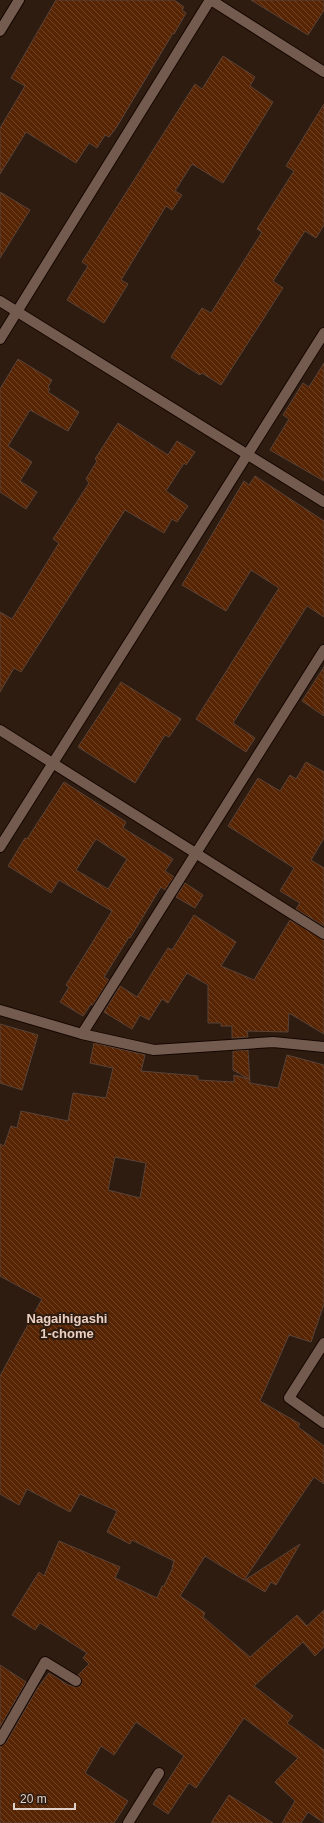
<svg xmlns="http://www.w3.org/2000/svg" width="324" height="1823" viewBox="0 0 324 1823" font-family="Helvetica,sans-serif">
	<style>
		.building { fill: url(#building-back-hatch); stroke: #594237; fill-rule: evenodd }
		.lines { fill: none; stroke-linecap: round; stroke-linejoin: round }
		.minor-casing { stroke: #160601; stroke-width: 12 }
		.minor { stroke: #735c4f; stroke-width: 10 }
		.labels { text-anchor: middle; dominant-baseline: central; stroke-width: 4; stroke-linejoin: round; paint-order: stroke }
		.neighbourhood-label { font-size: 13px; font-weight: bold; fill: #ebd0c2; stroke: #2f1c11 }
	</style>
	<defs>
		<pattern id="building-back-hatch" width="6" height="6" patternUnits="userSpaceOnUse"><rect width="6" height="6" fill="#572504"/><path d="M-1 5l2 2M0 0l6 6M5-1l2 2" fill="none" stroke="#6f4427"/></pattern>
	</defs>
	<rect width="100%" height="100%" fill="#2f1c11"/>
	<!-- building -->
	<g class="building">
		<path d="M56,0H174L184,7L182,10L186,13L174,34L173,33L116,128L109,137L105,135L97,148L89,143L76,163L26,132L0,174V128L25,86L11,78Z"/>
		<path d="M251,0H324V10L308,35Z"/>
		<path d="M223,56L255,77L250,86L273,102L223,183L192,164L175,191L182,195L172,210L166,206L121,280L128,284L104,323L67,300L88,266L82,262L195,84L202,89Z"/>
		<path d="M324,104V225L316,238L305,231L273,281L283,288L221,385L202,373L200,375L171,357L202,308L211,313L262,232L257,229L294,171L286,166Z"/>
		<path d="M0,192L30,210L0,258Z"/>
		<path d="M18,359L52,380L48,387L50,389L48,392L79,412L68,431L30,410L8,446L32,462L20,481L37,492L26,509L0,492V389Z"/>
		<path d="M324,363V481L270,450L289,419L283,415L303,383L309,387Z"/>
		<path d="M118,423L168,455L177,441L195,452L186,465L184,463L166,491L188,506L177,522L172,519L164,533L125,510L21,672L14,668L0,692V612L12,619L59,543L53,539L89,483L86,479L97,461L95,459Z"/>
		<path d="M255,476L324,521V617L307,606L233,723L255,738L246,752L196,719L279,588L251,570L226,611L182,585L244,481L249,485Z"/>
		<path d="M324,667V716L302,701Z"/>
		<path d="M121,682L181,719L169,737L165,735L135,783L78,747Z"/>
		<path d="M306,762L324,772V838L311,860L324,868V926L296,909L300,903L280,891L294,868L228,826L258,778L280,791L290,775L296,779Z"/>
		<path d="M64,782L126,822L123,828L173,859L165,871L174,877L165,890L161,887L130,938L129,937L104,977L109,980L93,1005L91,1004L83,1016L60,1002L69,987L66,985L112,911L59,880L51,893L8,866L25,838L27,839ZM96,839L127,859L108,889L76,870Z"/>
		<path d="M185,883L203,895L195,908L176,897Z"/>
		<path d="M194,915L236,942L221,966L254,980L290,920L324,940V1034L289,1013L288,1032L247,1031L248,1037L232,1038V1026H221V1023H208V985L187,973L168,1003L162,999L149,1020L140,1015L132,1029L104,1012L120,986L137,997L168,948L172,950Z"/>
		<path d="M0,1024L38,1035L22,1090L0,1083Z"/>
		<path d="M94,1043L145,1055L141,1071L198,1076V1080L234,1082V1075L249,1079L233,1070V1051L248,1050L250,1083L278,1088L287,1055L324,1065V1304L311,1342L289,1335L260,1401L300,1424L298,1427L324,1446V1484L314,1477L244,1580L205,1556L180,1596L205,1613L203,1617L250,1657L297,1615L307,1626L324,1610V1647L315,1656L303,1642L254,1686L293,1716L287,1723L324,1750V1823L308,1812L301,1823H282L295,1801L275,1782L298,1758L244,1718L196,1788L189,1783L168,1814L153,1804L184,1756L136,1722L114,1755L101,1746L85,1773L128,1801L114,1823H0V1746L6,1743L37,1689L49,1673L68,1685L76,1687L81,1685L82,1682L78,1675L89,1664L83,1658L87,1653L40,1623L35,1630L12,1615L39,1572L44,1576L59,1541L120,1567L115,1578L157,1598L162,1586H164L173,1567H172L174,1561L132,1540L130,1544L107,1532L117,1511L80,1494L70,1512L27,1489L19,1505L0,1494V1376L42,1299L0,1276V1144L4,1146L11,1126L17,1128L21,1111L68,1121L73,1093L106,1098L113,1068L90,1063ZM115,1157L146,1163L140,1198L108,1190Z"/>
		<path d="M300,1544L276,1585L271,1582L265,1592L245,1580Z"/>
		<path d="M0,1665L26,1682L0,1727Z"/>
		<path d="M229,1795L273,1823H211Z"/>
	</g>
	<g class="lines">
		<defs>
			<g id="minor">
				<path d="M211,0L324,72"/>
				<path d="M0,31L19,0"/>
				<path d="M0,301L324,502"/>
				<path d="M0,339L210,0"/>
				<path d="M0,730L324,934"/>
				<path d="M0,847L324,333"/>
				<path d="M0,1010L82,1034L154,1050L273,1042L324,1047"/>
				<path d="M82,1034L324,650"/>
				<path d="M324,1343L289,1398L324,1423"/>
				<path d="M0,1740L45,1662L76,1681"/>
				<path d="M128,1823L159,1773"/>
			</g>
		</defs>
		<!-- minor casing -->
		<use href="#minor" class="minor-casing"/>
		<!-- minor -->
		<use href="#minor" class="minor"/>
	</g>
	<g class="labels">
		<!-- neighbourhood labels -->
		<g class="neighbourhood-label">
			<text x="67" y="1318">Nagaihigashi<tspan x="67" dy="15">1-chome</tspan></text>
		</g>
	</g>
	<!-- scale -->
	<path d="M14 1803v6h61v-6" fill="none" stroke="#dfd1ca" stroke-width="2"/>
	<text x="20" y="1803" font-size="12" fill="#dfd1ca" stroke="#2f1c11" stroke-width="3" paint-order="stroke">20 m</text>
</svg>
